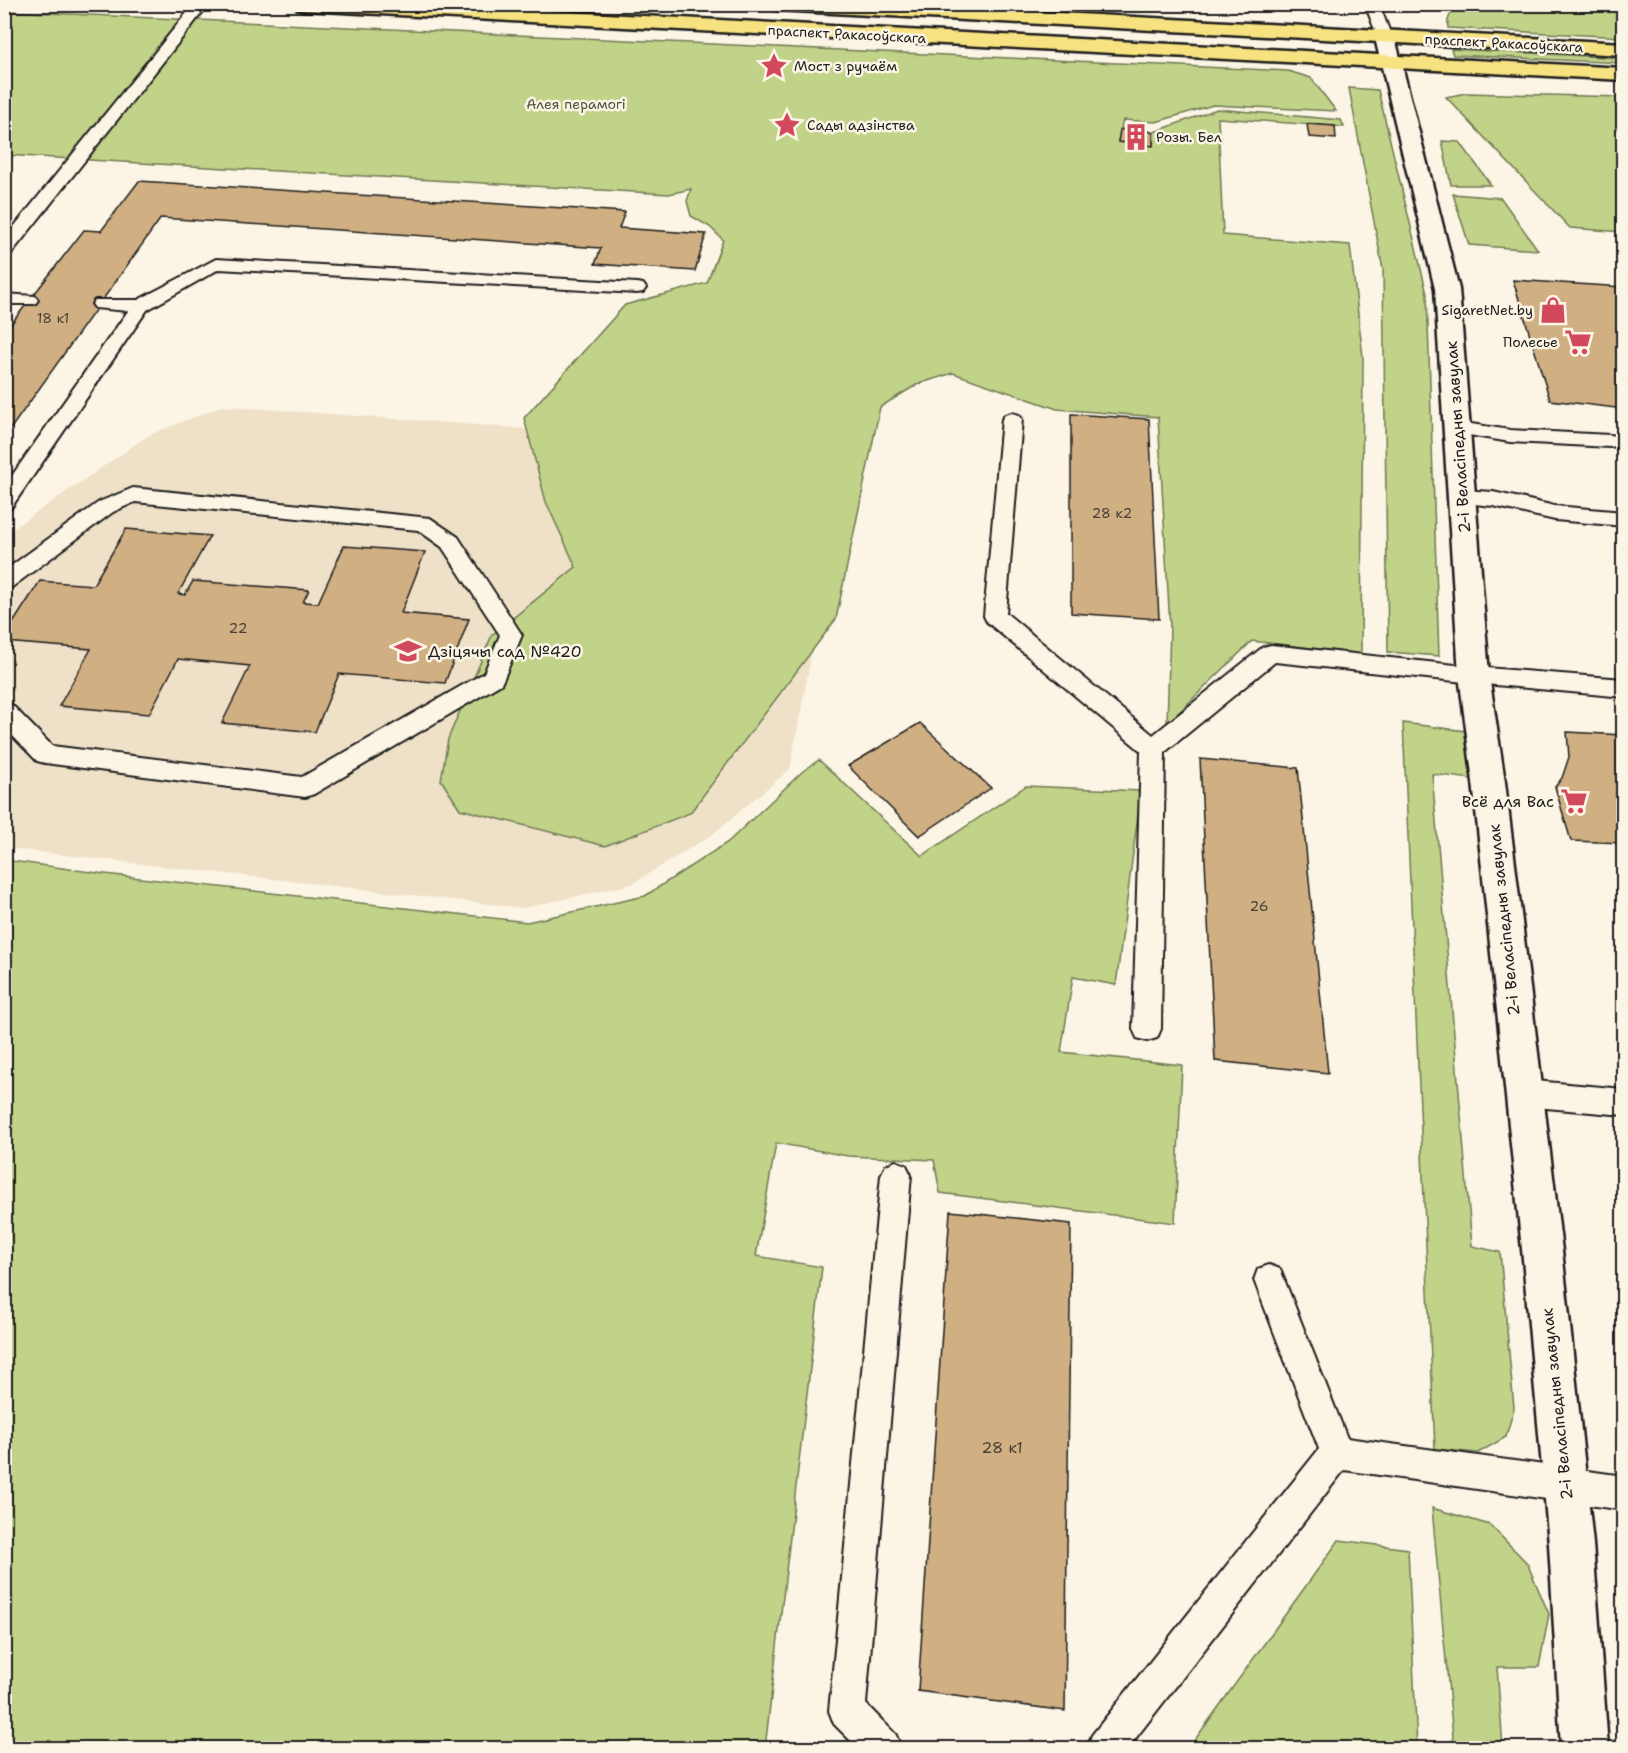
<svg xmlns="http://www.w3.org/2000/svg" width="1628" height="1753" viewBox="0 0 1628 1753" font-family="'Shantell Sans',sans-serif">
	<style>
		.built { fill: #efe0c8 }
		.green { fill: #c0d388; stroke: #6e7852; stroke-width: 1.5 }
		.building { fill: #d0af83; stroke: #1c1c1c; stroke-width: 1.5 }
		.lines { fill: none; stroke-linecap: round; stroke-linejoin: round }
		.lane-casing { stroke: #1c1c1c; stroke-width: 4 }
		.street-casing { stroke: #1c1c1c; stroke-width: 5 }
		.primary-casing { stroke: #1c1c1c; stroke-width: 5 }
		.lane { fill: #fcf5e5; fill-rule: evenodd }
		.street { fill: #fcf5e5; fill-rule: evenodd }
		.primary { fill: #f7e281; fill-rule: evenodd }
		.labels { text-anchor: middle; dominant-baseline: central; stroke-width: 5; stroke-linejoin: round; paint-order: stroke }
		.far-street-label { font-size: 14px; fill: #1c1c1c; stroke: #fcf5e5 }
		.far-poi-label { font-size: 14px; fill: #1c1c1c; stroke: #fcf5e5; text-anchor: start }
		.far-park-label { font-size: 14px; fill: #4d533c; stroke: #fcf5e5 }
		.number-label { font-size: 14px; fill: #494136 }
		.street-label { font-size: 16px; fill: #1c1c1c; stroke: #fcf5e5 }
		.poi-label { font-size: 16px; fill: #1c1c1c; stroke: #fcf5e5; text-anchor: start }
		.near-number-label { font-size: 16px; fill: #494136 }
	</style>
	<rect width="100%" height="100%" fill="#fcf5e5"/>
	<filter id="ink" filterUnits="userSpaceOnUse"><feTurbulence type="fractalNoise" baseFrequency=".0167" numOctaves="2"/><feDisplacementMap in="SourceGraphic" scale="12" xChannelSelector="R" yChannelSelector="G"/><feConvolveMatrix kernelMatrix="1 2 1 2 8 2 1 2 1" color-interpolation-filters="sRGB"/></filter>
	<g filter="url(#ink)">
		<!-- built -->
		<path class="built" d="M222,406L849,453L790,769L713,834L632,884L523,908L5,848V534L149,435Z"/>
		<!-- green -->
		<g class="green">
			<path d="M961,5L1100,4V5L1099,11Z"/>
			<path d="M1556,5L1623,8V37L1448,28C1446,17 1454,6 1465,4C1490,1 1530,4 1556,5Z"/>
			<path d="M4,11L1288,71L1311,78L1336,111L1213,105L1156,122L1123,120L1118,141L1153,145L1154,132L1217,109L1341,120L1344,127L1218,118L1223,235L1350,245L1363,357L1361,654L1252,641L1167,724L1170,627L1158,417L1057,409L953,373L918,384L880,407L836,619L690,813L605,846L460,809L441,780L448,739L492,635L576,567L546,502L524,418L625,305L707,283L723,240L710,227L691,216L687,201L691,189L669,194L5,155Z"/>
			<path d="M1451,49L1623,58V63L1453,55Z"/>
			<path d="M1349,88L1378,90L1427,294L1439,656L1388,652L1383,270Z"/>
			<path d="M1466,93L1623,97V232L1570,228L1446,97Z"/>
			<path d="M1442,141L1460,142L1491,185H1451Z"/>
			<path d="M1453,194L1501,198L1538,250L1469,245Z"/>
			<path d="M1403,723L1466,731L1471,779L1432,774L1472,1246L1500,1252L1514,1408L1506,1437L1478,1453L1435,1449Z"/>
			<path d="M819,760L922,856L1026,786L1141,791L1116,985L1073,977L1061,1052L1182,1065L1175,1223L940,1193L934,1160L848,1156L776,1143L756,1256L822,1267L765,1748H5V860L105,874L527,922L645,896L728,842L803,771Z"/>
			<path d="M1432,1508L1490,1525L1527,1563L1549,1614L1539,1667H1497L1503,1748H1454Z"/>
			<path d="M1339,1540L1408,1549L1417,1748H1189Z"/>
		</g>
		<!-- building -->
		<g class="building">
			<path d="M1307,124L1335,126L1336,139L1309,137Z"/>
			<path d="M1136,125L1153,133V146L1118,142L1120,130Z"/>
			<path d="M139,181L625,212L619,228L706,234L695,271L595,264L601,248L161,218L4,438V333L84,230L101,231Z"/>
			<path d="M1513,280L1624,287V409L1550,400Z"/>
			<path d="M1071,414L1149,419L1159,619L1071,613Z"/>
			<path d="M126,529L210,536L178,594L185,595L193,581L309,590L303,602L318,603L344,546L425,552L401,613L469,619L445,683L339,674L315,732L222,723L250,666L178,659L149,714L59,706L91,649L4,642V637L40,581L93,585Z"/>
			<path d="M920,723L991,788L919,836L848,766Z"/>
			<path d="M1567,732L1624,735V843L1571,841L1555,787L1562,778L1569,757Z"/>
			<path d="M1200,759L1298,768L1328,1073L1215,1061Z"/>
			<path d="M950,1211L1071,1224L1065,1711L918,1691Z"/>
		</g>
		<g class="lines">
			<defs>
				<g id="lane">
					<path d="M194,4H209L10,255L4,256V239Z"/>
					<path d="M1365,4H1379L1392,38L1390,41H1380L1378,38Z"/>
					<path d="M216,259L637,283L643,284L646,288L643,292L637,293L219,269L147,310L11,508L4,510V487L128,311L95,308L92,304L95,300H138Z"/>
					<path d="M4,294L35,296L38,300L35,304H4Z"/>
					<path d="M1012,413L1019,415L1022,419L1006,613L1153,735L1263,647L1271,645L1474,667L1624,679V697L1474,683L1275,662L1165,752L1161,1029L1157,1038L1147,1041L1137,1038L1133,1029L1141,751L987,622L984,616L1002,419L1005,415Z"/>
					<path d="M1458,422L1510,430L1610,435L1617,436L1620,441L1617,446L1610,447L1510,442L1451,432L1448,428L1451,424Z"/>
					<path d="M133,488L430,518L458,537L522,635L504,678L501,684L314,794L305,797L45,763L37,761L4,727V702L12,705L52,746L302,777L484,673L500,635L442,547L418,530L135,502L113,512L12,587L4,589V571L99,502Z"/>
					<path d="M1462,490L1493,492L1555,506L1624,512V526L1555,520L1493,506L1455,502L1452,497L1455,492Z"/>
					<path d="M1524,1080L1624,1089V1115L1524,1106L1514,1102L1510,1093L1514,1084Z"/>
					<path d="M896,1161L906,1165L911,1175L866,1704L896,1735L901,1748H858L834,1724L829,1711L881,1175L886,1165Z"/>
					<path d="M1269,1265L1280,1269L1347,1438L1624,1476V1510L1344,1470L1128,1748H1087L1092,1735L1319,1449L1254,1280L1258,1269Z"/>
				</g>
				<path id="street" d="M1385,32L1392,34L1395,38L1459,289L1489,675L1505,782L1563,1259L1593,1544L1608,1748H1561L1549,1544L1523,1259L1473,782L1459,675L1435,289L1375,38L1378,34Z"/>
				<g id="primary">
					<path d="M294,4H418L1624,68V80L303,10L296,8Z"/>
					<path d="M767,4H891L1624,43V55L776,10L769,8Z"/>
				</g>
			</defs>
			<!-- lane casing -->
			<use href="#lane" class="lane-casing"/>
			<!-- street casing -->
			<use href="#street" class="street-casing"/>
			<!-- primary casing -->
			<use href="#primary" class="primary-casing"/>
			<!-- lane -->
			<use href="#lane" class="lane"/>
			<!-- street -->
			<use href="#street" class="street"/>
			<!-- primary -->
			<use href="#primary" class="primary"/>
		</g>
	</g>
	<!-- icons -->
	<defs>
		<symbol id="sight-bare" viewBox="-9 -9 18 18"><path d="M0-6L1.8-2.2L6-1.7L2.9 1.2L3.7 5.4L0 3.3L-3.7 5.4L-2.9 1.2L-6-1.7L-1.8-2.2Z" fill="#d1495b" stroke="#fcf5e5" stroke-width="2.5" paint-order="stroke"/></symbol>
		<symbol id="building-bare" viewBox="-9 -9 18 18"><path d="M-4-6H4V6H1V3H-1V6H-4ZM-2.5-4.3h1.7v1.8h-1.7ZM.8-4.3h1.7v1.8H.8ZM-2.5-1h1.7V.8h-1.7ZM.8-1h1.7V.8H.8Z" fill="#d1495b" stroke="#fcf5e5" stroke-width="2.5" paint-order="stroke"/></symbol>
		<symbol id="shop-bare" viewBox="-9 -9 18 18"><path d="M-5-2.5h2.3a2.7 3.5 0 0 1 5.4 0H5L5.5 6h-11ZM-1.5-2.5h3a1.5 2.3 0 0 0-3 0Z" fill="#d1495b" stroke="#fcf5e5" stroke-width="2.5" paint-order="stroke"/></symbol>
		<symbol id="supermarket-bare" viewBox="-9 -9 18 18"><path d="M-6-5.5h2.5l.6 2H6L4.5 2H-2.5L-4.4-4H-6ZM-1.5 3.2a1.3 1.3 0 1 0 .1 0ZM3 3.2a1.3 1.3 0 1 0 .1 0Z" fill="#d1495b" stroke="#fcf5e5" stroke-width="2.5" paint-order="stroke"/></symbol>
		<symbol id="school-bare" viewBox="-9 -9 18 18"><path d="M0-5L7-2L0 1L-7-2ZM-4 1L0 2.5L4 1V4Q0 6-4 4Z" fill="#d1495b" stroke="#fcf5e5" stroke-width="2.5" paint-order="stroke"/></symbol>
	</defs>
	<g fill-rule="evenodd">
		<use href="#sight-bare" x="755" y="47" width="38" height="38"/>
		<use href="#sight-bare" x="768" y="106" width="38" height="38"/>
		<use href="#building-bare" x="1117" y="118" width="38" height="38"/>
		<use href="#shop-bare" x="1534" y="291" width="38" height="38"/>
		<use href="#supermarket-bare" x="1559" y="323" width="38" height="38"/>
		<use href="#school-bare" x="389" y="632" width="38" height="38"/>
		<use href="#supermarket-bare" x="1555" y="782" width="38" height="38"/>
	</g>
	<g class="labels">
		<!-- far-street labels -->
		<g class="far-street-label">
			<text transform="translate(847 34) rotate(3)">праспект Ракасоўскага</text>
			<text transform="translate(1504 43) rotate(3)">праспект Ракасоўскага</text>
		</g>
		<!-- far-poi labels -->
		<g class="far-poi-label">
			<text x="794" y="66">Мост з ручаём</text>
			<text x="807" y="125">Сады адзінства</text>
			<text x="1156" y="137">Розы. Бел</text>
			<text x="1533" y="310" text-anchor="end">SigaretNet.by</text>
			<text x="1558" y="342" text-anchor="end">Полесье</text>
		</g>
		<!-- far-park labels -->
		<g class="far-park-label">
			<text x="576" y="104">Алея перамогі</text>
		</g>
		<!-- number labels -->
		<g class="number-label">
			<text x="53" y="318">18 к1</text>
			<text x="1112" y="513">28 к2</text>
			<text x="238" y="628">22</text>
			<text x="1259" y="906">26</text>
		</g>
		<!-- street labels -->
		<g class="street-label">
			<text transform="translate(1458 437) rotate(-94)">2-і Веласіпедны завулак</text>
			<text transform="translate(1504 920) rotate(-96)">2-і Веласіпедны завулак</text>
			<text transform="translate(1557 1404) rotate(-96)">2-і Веласіпедны завулак</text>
		</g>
		<!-- poi labels -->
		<g class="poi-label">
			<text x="428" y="651">Дзіцячы сад №420</text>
			<text x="1554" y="801" text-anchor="end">Всё для Вас</text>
		</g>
		<!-- near-number labels -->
		<g class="near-number-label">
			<text x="1002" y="1447">28 к1</text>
		</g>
	</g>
	<!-- margin -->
	<rect width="1628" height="1753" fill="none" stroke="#fcf5e5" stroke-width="24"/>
	<rect x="12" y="12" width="1604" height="1729" fill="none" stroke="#1c1c1c" stroke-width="2" filter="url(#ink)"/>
</svg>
